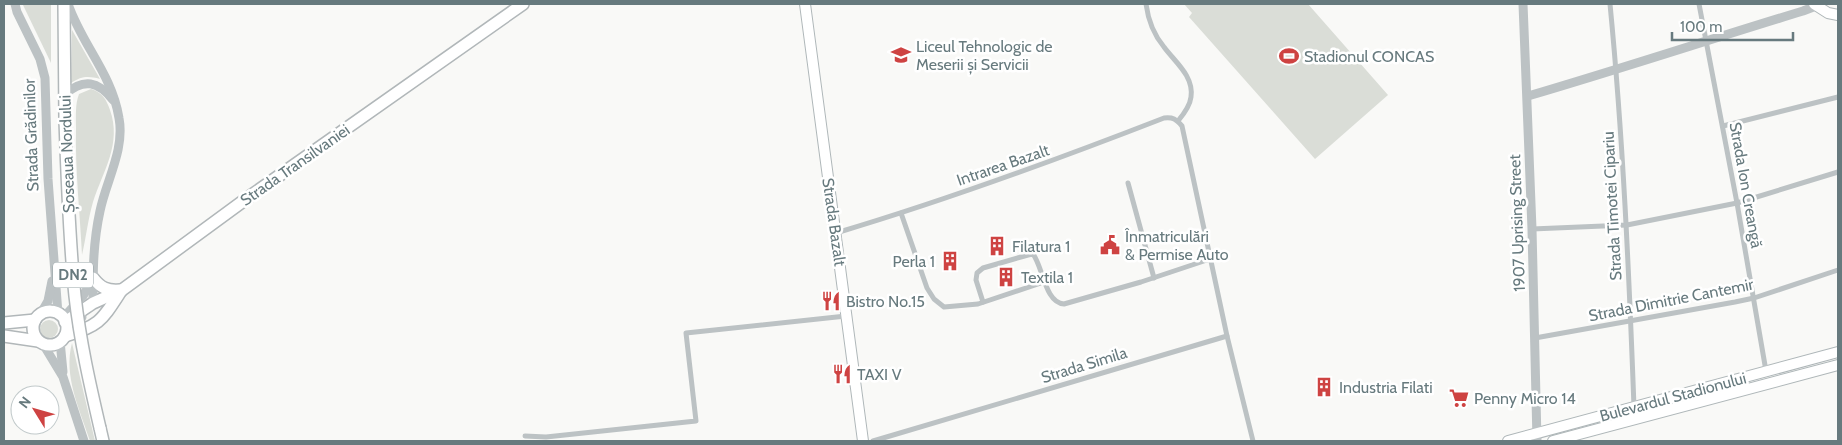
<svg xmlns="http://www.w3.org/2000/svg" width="1842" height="445" viewBox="0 0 1842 445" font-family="Cabin,sans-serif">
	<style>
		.green { fill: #daddd7 }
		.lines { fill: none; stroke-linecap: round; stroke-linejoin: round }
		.secondary-casing { stroke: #afb7b9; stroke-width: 12 }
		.primary-casing { stroke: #b1b7b9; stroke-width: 14 }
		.minor { stroke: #bcc2c4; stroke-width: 5 }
		.tertiary { stroke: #bcc2c4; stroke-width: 9 }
		.secondary { stroke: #fff; stroke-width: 10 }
		.primary { stroke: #fff; stroke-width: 11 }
		.primary-bridge-casing { stroke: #b1b7b9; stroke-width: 14; stroke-linecap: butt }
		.primary-bridge { stroke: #fff; stroke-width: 11 }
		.labels { text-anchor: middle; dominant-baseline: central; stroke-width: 5; stroke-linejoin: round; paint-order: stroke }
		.shield { fill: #fff; stroke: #95a2a5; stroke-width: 1 }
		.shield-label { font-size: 15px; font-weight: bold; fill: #677a7e }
		.poi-label { font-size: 16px; fill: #677a7e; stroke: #fff; text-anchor: start }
		.street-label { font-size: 16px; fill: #677a7e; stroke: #fff }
	</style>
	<rect width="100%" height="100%" fill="#f9f9f7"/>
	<!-- green -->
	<g class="green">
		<path d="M23,4H51V63L23,5Z"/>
		<path d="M1184,4H1308L1388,95L1315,159L1189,17L1192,13Z"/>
		<path d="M72,30L100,79C88,76 82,76 71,83Z"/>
		<path d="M91,89C103,93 106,99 110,110C122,144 103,171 93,202C88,219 86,238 82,255C80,213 75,170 76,128C76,117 75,104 79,94Z"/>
		<circle cx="49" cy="329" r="9"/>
		<path d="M72,343L95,441H90C80,410 63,376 72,343Z"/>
	</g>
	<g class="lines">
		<defs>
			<g id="secondary">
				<path d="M805,4L863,441"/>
				<path d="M1814,4L1828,13L1838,15"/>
				<path d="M1508,441L1838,352"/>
				<path d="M1553,441L1838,365"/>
			</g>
			<g id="primary">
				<path d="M64,4L65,120"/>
				<path d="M93,278C101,288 107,291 120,290"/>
				<circle cx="50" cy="328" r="17"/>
				<path d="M65,322L93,303L122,290L246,199L523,4"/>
				<path d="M4,323L35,320"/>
				<path d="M4,336L38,341"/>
				<path d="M65,336C100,326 102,320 121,291"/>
				<path d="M100,428L103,441"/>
			</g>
		</defs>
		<!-- secondary casing -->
		<use href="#secondary" class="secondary-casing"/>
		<!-- primary casing -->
		<use href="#primary" class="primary-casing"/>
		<!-- minor -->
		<g class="minor">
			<path d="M1146,4C1148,19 1154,35 1164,47C1175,62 1194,76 1191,97C1190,106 1183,115 1178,121"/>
			<path d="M1610,4C1623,138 1629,273 1634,407"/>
			<path d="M1699,4L1737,203L1766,371"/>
			<path d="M1723,126L1838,97"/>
			<path d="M1128,183L1154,278"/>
			<path d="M901,213L927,288L934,299L944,307L978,304L1044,282"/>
			<path d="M1532,229L1627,225L1737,203L1838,172"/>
			<path d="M836,233C947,200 1056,160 1164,118C1173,117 1176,119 1182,126L1227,336L1253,441"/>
			<path d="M983,302L976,280L977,273L983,268L1028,255L1033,254C1043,267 1045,303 1064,304L1141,282L1210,259"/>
			<path d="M1535,338L1735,302L1754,298L1838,270"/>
			<path d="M525,436L546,437L696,421L686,333L846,316"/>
			<path d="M873,441L1227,336"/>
		</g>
		<!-- tertiary -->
		<g class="tertiary">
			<path d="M15,4L17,12L40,59L45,78L48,179L58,314"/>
			<path d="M68,4C82,45 112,74 119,118C125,150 106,181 100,211C93,243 93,271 93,303L90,307"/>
			<path d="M1523,4L1532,229L1537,441"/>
			<path d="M65,94C84,78 98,81 113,100"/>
			<path d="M1528,96C1620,69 1711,39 1803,11L1816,6"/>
			<path d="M40,315L48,301L52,281"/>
			<path d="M63,318L83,296L92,280"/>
			<path d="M66,329L82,317"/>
			<path d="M60,341L63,372"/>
			<path d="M43,344L63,377L84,441"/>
		</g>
		<!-- secondary -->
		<use href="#secondary" class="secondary"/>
		<!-- primary -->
		<use href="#primary" class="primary"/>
		<defs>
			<path id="primary-bridge" d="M65,120C67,179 69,238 75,296C80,341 90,385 100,428"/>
		</defs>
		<!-- primary-bridge casing -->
		<use href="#primary-bridge" class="primary-bridge-casing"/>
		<!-- primary-bridge -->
		<use href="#primary-bridge" class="primary-bridge"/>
	</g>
	<!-- icons -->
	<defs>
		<symbol id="school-bare" viewBox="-9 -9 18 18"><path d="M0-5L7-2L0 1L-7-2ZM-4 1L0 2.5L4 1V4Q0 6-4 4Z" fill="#ce4342" stroke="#fff" stroke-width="2.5" paint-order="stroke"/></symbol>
		<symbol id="stadium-bare" viewBox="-9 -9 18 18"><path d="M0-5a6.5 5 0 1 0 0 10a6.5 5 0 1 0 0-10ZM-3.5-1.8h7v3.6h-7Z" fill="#ce4342" stroke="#fff" stroke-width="2.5" paint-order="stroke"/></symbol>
		<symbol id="civic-bare" viewBox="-9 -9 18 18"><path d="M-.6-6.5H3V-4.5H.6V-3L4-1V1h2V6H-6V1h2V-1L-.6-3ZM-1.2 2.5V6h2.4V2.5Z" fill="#ce4342" stroke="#fff" stroke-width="2.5" paint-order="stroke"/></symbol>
		<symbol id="building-bare" viewBox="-9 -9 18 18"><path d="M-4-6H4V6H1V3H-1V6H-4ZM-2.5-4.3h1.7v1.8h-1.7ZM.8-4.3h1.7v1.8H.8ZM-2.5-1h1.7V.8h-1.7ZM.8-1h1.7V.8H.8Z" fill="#ce4342" stroke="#fff" stroke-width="2.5" paint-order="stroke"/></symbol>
		<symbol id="restaurant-bare" viewBox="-9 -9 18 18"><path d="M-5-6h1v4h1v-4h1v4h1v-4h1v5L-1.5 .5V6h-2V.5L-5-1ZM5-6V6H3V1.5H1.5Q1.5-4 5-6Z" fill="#ce4342" stroke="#fff" stroke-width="2.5" paint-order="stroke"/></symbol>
		<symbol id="supermarket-bare" viewBox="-9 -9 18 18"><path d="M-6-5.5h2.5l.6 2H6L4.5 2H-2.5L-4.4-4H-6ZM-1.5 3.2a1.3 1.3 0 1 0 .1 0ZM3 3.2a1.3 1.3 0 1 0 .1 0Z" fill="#ce4342" stroke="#fff" stroke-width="2.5" paint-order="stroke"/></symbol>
	</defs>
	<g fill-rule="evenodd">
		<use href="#school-bare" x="887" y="41" width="28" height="28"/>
		<use href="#stadium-bare" x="1275" y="42" width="28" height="28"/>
		<use href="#civic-bare" x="1096" y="231" width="28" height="28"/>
		<use href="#building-bare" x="983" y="232" width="28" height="28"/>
		<use href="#building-bare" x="936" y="247" width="28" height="28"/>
		<use href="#building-bare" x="992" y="263" width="28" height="28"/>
		<use href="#restaurant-bare" x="817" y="287" width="28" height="28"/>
		<use href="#restaurant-bare" x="828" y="360" width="28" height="28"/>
		<use href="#building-bare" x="1310" y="373" width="28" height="28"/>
		<use href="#supermarket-bare" x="1445" y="384" width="28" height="28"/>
	</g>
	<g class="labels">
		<!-- shield labels -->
		<rect class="shield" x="53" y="262.5" width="40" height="25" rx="4"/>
		<g class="shield-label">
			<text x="73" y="275">DN2</text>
		</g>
		<!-- poi labels -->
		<g class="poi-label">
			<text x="916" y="46">Liceul Tehnologic de<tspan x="916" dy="18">Meserii și Servicii</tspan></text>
			<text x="1304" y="56">Stadionul CONCAS</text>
			<text x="1125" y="236">Înmatriculări<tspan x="1125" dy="18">&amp; Permise Auto</tspan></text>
			<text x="1012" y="246">Filatura 1</text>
			<text x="935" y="261" text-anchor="end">Perla 1</text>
			<text x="1021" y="277">Textila 1</text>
			<text x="846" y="301">Bistro No.15</text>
			<text x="857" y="374">TAXI V</text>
			<text x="1339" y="387">Industria Filati</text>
			<text x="1474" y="398">Penny Micro 14</text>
		</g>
		<!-- street labels -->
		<g class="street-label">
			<text transform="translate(31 135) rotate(-92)">Strada Grădinilor</text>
			<text transform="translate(67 154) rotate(-92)">Șoseaua Nordului</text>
			<text transform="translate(295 165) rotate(-35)">Strada Transilvaniei</text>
			<text transform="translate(1003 165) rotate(-19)">Intrarea Bazalt</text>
			<text transform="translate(1746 185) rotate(80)">Strada Ion Creangă</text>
			<text transform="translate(1612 206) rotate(-93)">Strada Timotei Cipariu</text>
			<text transform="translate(834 222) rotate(82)">Strada Bazalt</text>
			<text transform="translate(1517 223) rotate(-92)">1907 Uprising Street</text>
			<text transform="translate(1671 300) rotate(-11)">Strada Dimitrie Cantemir</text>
			<text transform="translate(1084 365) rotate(-17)">Strada Simila</text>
			<text transform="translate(1673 397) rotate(-15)">Bulevardul Stadionului</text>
		</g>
	</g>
	<!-- border -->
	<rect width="1842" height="445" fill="none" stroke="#677a7e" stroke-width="10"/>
	<!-- north arrow -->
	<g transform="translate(35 410) rotate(307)"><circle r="24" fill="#ffffff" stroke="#c2cacb"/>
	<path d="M0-4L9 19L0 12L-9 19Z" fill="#ce4342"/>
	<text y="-8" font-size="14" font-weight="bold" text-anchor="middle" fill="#677a7e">N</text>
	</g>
	<!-- scale -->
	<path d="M1672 32v8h121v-8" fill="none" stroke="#677a7e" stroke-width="2.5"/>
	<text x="1680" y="32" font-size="15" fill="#677a7e" stroke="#ffffff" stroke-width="4" paint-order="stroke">100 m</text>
</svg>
